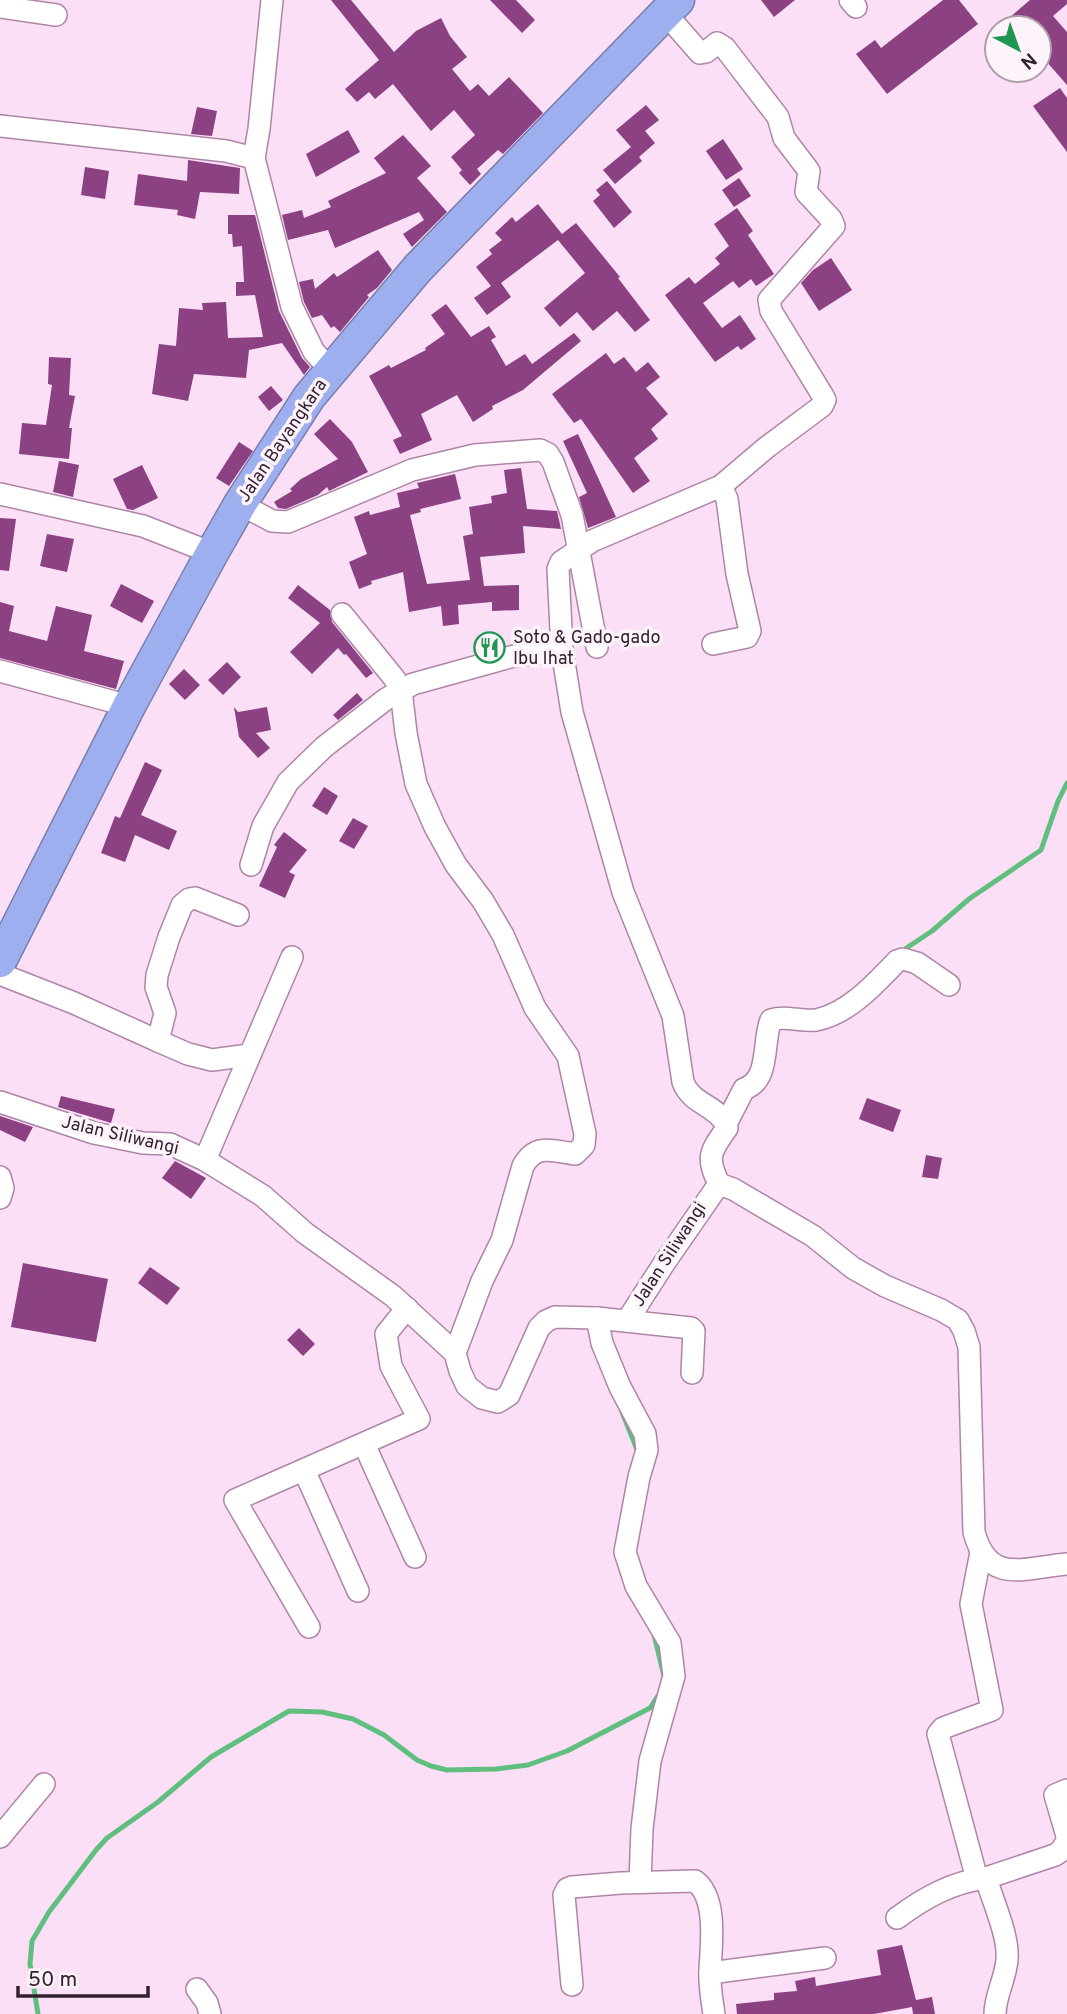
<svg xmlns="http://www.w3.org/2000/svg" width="1067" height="2014" viewBox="0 0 1067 2014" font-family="Overpass,sans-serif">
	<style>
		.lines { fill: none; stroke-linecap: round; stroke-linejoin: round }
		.stream { stroke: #60bf7f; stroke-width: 5 }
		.building { fill: #8b4182 }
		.minor-casing { stroke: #af85a7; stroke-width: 24 }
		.highway-casing { stroke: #797eac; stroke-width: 35 }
		.minor { stroke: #fff; stroke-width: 21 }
		.highway { stroke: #9eafef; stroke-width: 32 }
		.labels { text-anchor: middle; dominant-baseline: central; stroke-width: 7; stroke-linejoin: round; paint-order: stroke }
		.street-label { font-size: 18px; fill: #332230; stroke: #fdf3fb }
		.poi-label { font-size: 18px; fill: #332230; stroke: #fdf3fb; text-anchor: start }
	</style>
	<rect width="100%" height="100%" fill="#fbdff6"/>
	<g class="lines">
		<!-- stream -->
		<g class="stream">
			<path d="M902,951L932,931L969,899L1041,850L1058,801L1067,783"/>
			<path d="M622,1412L638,1452"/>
			<path d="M654,1635L664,1676"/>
			<path d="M38,2014L30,1964L32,1941L49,1912L96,1850L107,1838L158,1802L211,1757L289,1711L322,1712L353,1719L384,1735L417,1760L431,1766L447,1770L496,1769L528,1765L567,1751L650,1708L661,1691"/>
		</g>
	</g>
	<!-- building -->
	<g class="building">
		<path d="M331,0H351L394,52L416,31L441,18L450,36L467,57L452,69L470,91L478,84L489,96L509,77L543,113L503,154L498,150L477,169L481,174L470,185L459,173L462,170L451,157L475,135L454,110L431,131L393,84L375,99L369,92L357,102L345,89L379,60Z"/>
		<path d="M490,0H516L535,20L522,33Z"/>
		<path d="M761,0H795L774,17Z"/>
		<path d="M943,0H959L978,24L887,94L856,54L875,40L881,48Z"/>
		<path d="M1030,0H1067V4L1053,16L1067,32V85L1039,53V28H1018L1009,18Z"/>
		<path d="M1060,88L1067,98V152L1033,106Z"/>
		<path d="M646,105L659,120L645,131L655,143L639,157L642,161L615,184L603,170L631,147L616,130Z"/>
		<path d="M197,107L217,111L212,136L191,134Z"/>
		<path d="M348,130L360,152L316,177L306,154Z"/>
		<path d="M403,135L431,166L417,178L447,212L412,247L403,234L424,220L419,212L335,248L328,230L288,240L282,215L302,210L304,218L331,207L328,201L386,173L374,158Z"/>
		<path d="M723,139L743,169L726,180L706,151Z"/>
		<path d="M188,160L240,168L239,194L200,192L195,219L177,215L178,210L134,205L138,174L187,181Z"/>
		<path d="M85,167L109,171L105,199L81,195Z"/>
		<path d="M739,178L751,196L734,207L722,190Z"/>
		<path d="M607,181L632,212L614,228L593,201L600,195L596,190Z"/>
		<path d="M538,204L562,234L576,223L620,277L618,278L650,320L635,332L617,311L593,331L577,312L560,327L544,308L585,273L558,240L501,283L511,297L487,315L474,298L491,286L476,267L492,254L489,250L502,240L495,233L512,217L516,222Z"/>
		<path d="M737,208L753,231L748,235L774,274L756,286L751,279L739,288L733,281L703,303L722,328L740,315L756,339L741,350L738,346L715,362L665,295L689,277L695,284L720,264L715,258L729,246L714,224Z"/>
		<path d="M228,215H255L279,311L302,358L310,367L304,375L282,343L249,350L246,378L194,374L188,401L152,394L159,344L176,346L179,308L203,310L202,303L226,302L228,338L263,337L255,295L236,296V282H244L242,246L233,247L232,234H228Z"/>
		<path d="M378,250L392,270L377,288L367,295L369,297L340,332L334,326L331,328L322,315L312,318L304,302L299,282L313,279L315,289L334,273L337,277Z"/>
		<path d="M831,258L852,290L819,311L801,283L813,270Z"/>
		<path d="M446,304L471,337L489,326L496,337L491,340L506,366L525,354L532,364L574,333L581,341L523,390L492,406L493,409L473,422L457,395L421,414L432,440L400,454L393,440L402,436L369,376L389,365L391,368L426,350L425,348L445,334L431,315Z"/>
		<path d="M606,353L614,364L624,357L636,372L648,362L660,377L646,388L668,414L651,429L658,439L634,458L650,481L633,493L581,419L574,423L552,394Z"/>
		<path d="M49,357L71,358L69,395L75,396L69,428H72L69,459L19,454L22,423L46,425L52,385L48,384Z"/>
		<path d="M271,386L283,400L269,411L258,397Z"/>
		<path d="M330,419L352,442L368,472L329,491L327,487L318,495L286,509L278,508L274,502L292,491L290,489L301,479L338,459L314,434Z"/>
		<path d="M578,434L616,517L588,528L579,497L587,493L563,441Z"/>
		<path d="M239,442L253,451L229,486L216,478Z"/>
		<path d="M59,461L79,465L73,497L53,492Z"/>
		<path d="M142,465L158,498L133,510L127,509L113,479Z"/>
		<path d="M521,468L527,509L557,511L561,529L523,526L525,553L480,557L484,586L519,585V610L492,611V602L458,605L459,624L443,626L441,606L409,612L403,572L371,581L372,584L359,589L349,562L367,554L354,517L369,511L370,515L400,507L397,493L419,488L417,483L455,474L461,499L420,509L421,512L410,515L427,584L470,580L463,536L473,534L469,507L492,503L491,496L507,493L504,470Z"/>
		<path d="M0,518L16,519L9,571L0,570Z"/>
		<path d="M47,534L74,539L67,572L40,566Z"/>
		<path d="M121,584L154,601L142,623L110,606Z"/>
		<path d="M298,585L330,610L332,622L373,673L366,678L346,654L344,655L338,648L312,674L290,652L320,623L288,598Z"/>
		<path d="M0,602L14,606L9,631L47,641L56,606L92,615L84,651L124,661L116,689L0,658Z"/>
		<path d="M227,662L241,677L223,695L208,680Z"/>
		<path d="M184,669L200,685L185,700L169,684Z"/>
		<path d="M357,693L363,700L338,720L333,715Z"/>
		<path d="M234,707L238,712L267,707L271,730L256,733L270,748L258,758L239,737Z"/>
		<path d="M145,762L162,770L141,815L177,831L169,850L135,835L125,862L101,853L115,816L120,818Z"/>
		<path d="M324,787L338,796L327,815L312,806Z"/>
		<path d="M353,818L368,826L354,849L339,841Z"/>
		<path d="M284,832L307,850L289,872L295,875L285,898L259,886L277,847L274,845Z"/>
		<path d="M61,1096L115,1109L111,1123L58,1107Z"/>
		<path d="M867,1098L901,1110L893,1132L859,1119Z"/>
		<path d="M0,1116L33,1127L25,1142L0,1130Z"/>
		<path d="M926,1155L942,1158L938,1179L922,1177Z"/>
		<path d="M175,1161L206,1178L191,1199L162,1178Z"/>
		<path d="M23,1263L108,1279L96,1342L11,1327Z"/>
		<path d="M150,1267L180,1288L167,1305L138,1283Z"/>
		<path d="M299,1328L315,1344L303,1356L287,1340Z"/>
		<path d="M902,1945L916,2000L932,1997L935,2014H913L912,2007L874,2014H737L736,2004L774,2000V1993L797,1991L795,1981L815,1977L816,1986L881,1975L877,1950Z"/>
	</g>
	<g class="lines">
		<defs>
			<g id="minor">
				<path d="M850,0L856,7"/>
				<path d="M0,7L56,15"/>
				<path d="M665,13L700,53L706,52L717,43L725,48L778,117L784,138L809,171L806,192L831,219L834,226L769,300L771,311L823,396L825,400L822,406L767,447L721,486L592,541L561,562L558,569L562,650L572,712L623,892L673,1016L683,1082C691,1104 716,1105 726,1124"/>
				<path d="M0,126L226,151L254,158L292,307L314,352L331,370"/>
				<path d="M254,158L259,129L272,0"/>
				<path d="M0,494L143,526L212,553"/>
				<path d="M240,504L272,521L288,522L412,470L475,455L540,450L548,454L553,462L572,515L597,647"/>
				<path d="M342,614L394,678L401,690L406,733L416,784L435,827L456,865L483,901L503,935L535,1008L568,1056L585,1134L584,1145L575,1154C552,1151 536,1143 523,1166L502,1240L482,1281L455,1353"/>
				<path d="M713,644L747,637L750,631L737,574L727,499L721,486"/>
				<path d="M0,671L129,706"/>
				<path d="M251,865L263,826L288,782L324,747L386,699L413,684L514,656L562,650"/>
				<path d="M238,915L195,898L189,899L182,905L169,937L157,975L156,987L165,1013L158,1041L188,1054L212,1060L249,1055"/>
				<path d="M0,974L74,1003L158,1041"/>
				<path d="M0,1102L94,1133L143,1143L170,1144L205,1160L263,1196L305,1233L393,1296L455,1353L460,1371L467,1386L482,1398L498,1402L509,1395L539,1328L546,1321L555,1317L597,1318L691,1328L694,1331L692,1373"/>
				<path d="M205,1160L292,957"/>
				<path d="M0,1177L3,1188L0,1198"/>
				<path d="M719,1184L733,1189L813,1236L853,1268L885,1286L941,1310L958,1320L964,1331L969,1347L974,1532C988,1585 1023,1568 1067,1564"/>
				<path d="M719,1184C706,1157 710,1152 727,1128L726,1124L744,1089C771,1080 762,1041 771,1020C786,1015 801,1022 816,1020C848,1014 875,984 897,961L903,959L917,963L949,985"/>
				<path d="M597,1318L602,1343L620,1387L645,1434L647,1450L639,1477L625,1552L636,1586L670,1643L674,1676L650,1761L642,1829L640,1882"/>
				<path d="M627,1321L663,1265L719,1184"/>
				<path d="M364,1444L415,1557"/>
				<path d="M304,1470L358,1591"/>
				<path d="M309,1627L235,1500L419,1419L391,1366L386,1334L407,1308"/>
				<path d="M1067,1790L1055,1795L1067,1836"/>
				<path d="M0,1837L44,1784"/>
				<path d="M986,1878L1055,1855L1061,1851L1067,1841"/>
				<path d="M977,1879L938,1734L943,1728L992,1710L971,1604L981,1552"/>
				<path d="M897,1918C924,1898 952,1882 986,1878C993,1902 1009,1936 1007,1959C1006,1978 995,1995 995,2014"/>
				<path d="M710,1973L825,1958"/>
				<path d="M572,1985L564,1895L567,1889L572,1887L621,1883L695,1881C718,1898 711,1946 710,1970C709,1985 712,2000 714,2014"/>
				<path d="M197,1989L207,2003L210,2014"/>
			</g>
			<path id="highway" d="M0,961L129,706L212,553L240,504L309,397L418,268L678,0"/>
		</defs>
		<!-- minor casing -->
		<use href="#minor" class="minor-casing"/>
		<!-- highway casing -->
		<use href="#highway" class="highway-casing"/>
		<!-- minor -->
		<use href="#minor" class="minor"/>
		<!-- highway -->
		<use href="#highway" class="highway"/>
	</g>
	<!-- icons -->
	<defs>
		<symbol id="restaurant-ring" viewBox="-11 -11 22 22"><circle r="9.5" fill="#fdf3fb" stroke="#1f9652" stroke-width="1.5"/><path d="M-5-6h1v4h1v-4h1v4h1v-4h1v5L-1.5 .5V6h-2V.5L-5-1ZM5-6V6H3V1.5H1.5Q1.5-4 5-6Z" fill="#1f9652"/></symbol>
	</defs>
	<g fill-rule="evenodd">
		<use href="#restaurant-ring" x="472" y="630" width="35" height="35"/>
	</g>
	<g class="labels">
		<!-- street labels -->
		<g class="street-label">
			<text transform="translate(283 441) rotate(-56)">Jalan Bayangkara</text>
			<text transform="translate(120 1136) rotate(13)">Jalan Siliwangi</text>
			<text transform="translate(670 1255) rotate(-57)">Jalan Siliwangi</text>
		</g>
		<!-- poi labels -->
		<g class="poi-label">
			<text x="513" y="638">Soto &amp; Gado-gado<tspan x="513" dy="21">Ibu Ihat</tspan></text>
		</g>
	</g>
	<!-- north arrow -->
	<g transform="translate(1018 49) rotate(139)"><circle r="33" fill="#fdf3fb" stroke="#ac9faa" stroke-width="2"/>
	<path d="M0-5L12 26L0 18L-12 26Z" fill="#1f9652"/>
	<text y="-10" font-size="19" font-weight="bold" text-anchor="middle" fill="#332230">N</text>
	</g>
	<!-- scale -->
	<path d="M18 1986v10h130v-10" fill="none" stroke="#332230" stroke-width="3.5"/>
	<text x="28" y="1986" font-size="21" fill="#332230" stroke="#fdf3fb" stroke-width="5" paint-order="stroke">50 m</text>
</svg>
